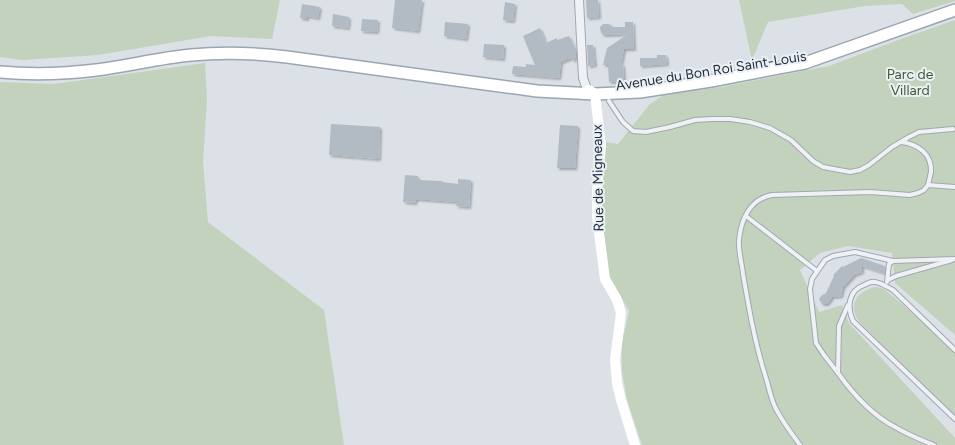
<svg xmlns="http://www.w3.org/2000/svg" width="955" height="445" viewBox="0 0 955 445" font-family="Figtree,sans-serif">
	<style>
		.green { fill: #c3d2bc }
		.building { fill: #b2bac4; filter: url(#shadow) }
		.lines { fill: none; stroke-linecap: round; stroke-linejoin: round }
		.lane-casing { stroke: #a1a8b1; stroke-width: 6 }
		.street-casing { stroke: #a1a8b1; stroke-width: 10 }
		.primary-casing { stroke: #9aa6b4; stroke-width: 14 }
		.lane { stroke: #eff1f5; stroke-width: 4 }
		.street { stroke: #eff1f5; stroke-width: 8 }
		.secondary { stroke: #fff; stroke-width: 10 }
		.primary { stroke: #fff; stroke-width: 11 }
		.labels { text-anchor: middle; dominant-baseline: central; stroke-width: 4; stroke-linejoin: round; paint-order: stroke }
		.street-label { font-size: 14px; fill: #24303f; stroke: #ebf0f5 }
		.park-label { font-size: 14px; fill: #3c5b31; stroke: #ebf0f5 }
	</style>
	<defs>
		<filter id="shadow"><feDropShadow dx="2" dy="2" stdDeviation="1" flood-color="#0004"/></filter>
	</defs>
	<rect width="100%" height="100%" fill="#dce1e7"/>
	<!-- green -->
	<g class="green">
		<path d="M0,0H280L272,39L211,36L98,55L22,60L0,57Z"/>
		<path d="M739,0H955V1L913,14L902,4L865,6L768,22L752,60Z"/>
		<path d="M955,20V335L895,283L892,253L848,246L820,253L800,270L819,312L842,305L849,323L955,438V445H642L627,400L622,372L621,335L624,334L629,311L608,274L601,205L605,142L618,144L649,105L663,95L721,87L829,66L898,40Z"/>
		<path d="M205,63L207,98L203,162L208,222L324,310L344,445H0V82L54,84Z"/>
		<path d="M875,287L882,288L889,293L930,328L955,352V418L863,326C847,310 853,292 875,287Z"/>
	</g>
	<!-- building -->
	<g class="building">
		<path d="M395,0H422L418,31L392,28Z"/>
		<path d="M586,0H598L599,17L587,18Z"/>
		<path d="M505,2L515,4L513,21L503,20Z"/>
		<path d="M302,4L320,7L318,18L307,16V19L300,18Z"/>
		<path d="M333,14L349,17L348,28L332,26Z"/>
		<path d="M362,19L378,20L377,32L361,31Z"/>
		<path d="M445,22L468,24L466,39L444,36Z"/>
		<path d="M625,22H633L634,49H624L621,64H623L624,81L609,82L608,65H603L607,48L628,34L604,35L601,33L600,27L603,24H609L613,27H625Z"/>
		<path d="M540,28L546,43L557,38V40L569,36L576,51V55L574,61L571,58L561,62L559,78L512,74L513,66L526,67V64L535,65L523,36Z"/>
		<path d="M484,44L504,45L503,59L483,57Z"/>
		<path d="M587,45H593L595,65L588,66Z"/>
		<path d="M657,55H666L667,64L640,66V58H657Z"/>
		<path d="M331,124L380,127L379,159L329,155Z"/>
		<path d="M560,125L578,126L575,168H557Z"/>
		<path d="M405,175L418,176L417,180L442,181V182L458,184V179L471,180L469,207L456,206L457,202L416,199L415,203L403,202Z"/>
		<path d="M861,258L885,266L884,273L862,266V272L854,275L843,287L841,296L832,297L827,304H822L819,299L821,296L826,293L834,276L833,275L842,266L843,267Z"/>
	</g>
	<g class="lines">
		<defs>
			<g id="lane">
				<path d="M609,101L623,122L633,131L646,132L670,127L695,120L711,119H730L750,122L770,128L791,140L813,161L823,167L850,172L860,170L869,165L892,147L909,137L919,132L953,129"/>
				<path d="M901,142C918,144 932,154 931,172C930,176 929,181 928,185"/>
				<path d="M746,216L817,271"/>
				<path d="M888,280L896,276L952,260"/>
				<path d="M887,282L889,264L893,261"/>
				<path d="M848,305L839,326L838,373C853,394 872,415 895,427C907,434 921,440 934,445"/>
				<path d="M955,350L893,290C887,287 882,283 875,282C872,281 868,283 864,285C848,291 847,307 853,321L955,419"/>
				<path d="M838,373L824,355L816,343L810,289L812,279L825,260L833,256L855,252L893,261L955,259"/>
				<path d="M800,445C791,433 782,421 775,407C771,398 769,388 766,378C755,344 749,309 743,274C742,263 738,251 739,240C741,219 750,199 772,195L870,192L910,195L918,193L924,190L928,185L955,187"/>
			</g>
			<path id="street" d="M579,0L583,78L587,89"/>
			<path id="primary" d="M0,72C32,75 64,74 96,70C128,66 159,58 191,55C223,52 255,53 287,57L537,91L595,94L640,92L711,81L805,63L955,10"/>
		</defs>
		<!-- lane casing -->
		<use href="#lane" class="lane-casing"/>
		<!-- street casing -->
		<use href="#street" class="street-casing"/>
		<!-- primary casing -->
		<use href="#primary" class="primary-casing"/>
		<!-- lane -->
		<use href="#lane" class="lane"/>
		<!-- street -->
		<use href="#street" class="street"/>
		<!-- secondary -->
		<path class="secondary" d="M589,90L595,94L601,146L597,190V217L605,279L617,300L621,313L615,360L617,383L621,400L635,445"/>
		<!-- primary -->
		<use href="#primary" class="primary"/>
	</g>
	<g class="labels">
		<!-- street labels -->
		<g class="street-label">
			<text transform="translate(711 71) rotate(-9)">Avenue du Bon Roi Saint-Louis</text>
			<text transform="translate(598 178) rotate(-91)">Rue de Migneaux</text>
		</g>
		<!-- park labels -->
		<g class="park-label">
			<text x="910" y="74">Parc de<tspan x="910" dy="16">Villard</tspan></text>
		</g>
	</g>
</svg>
